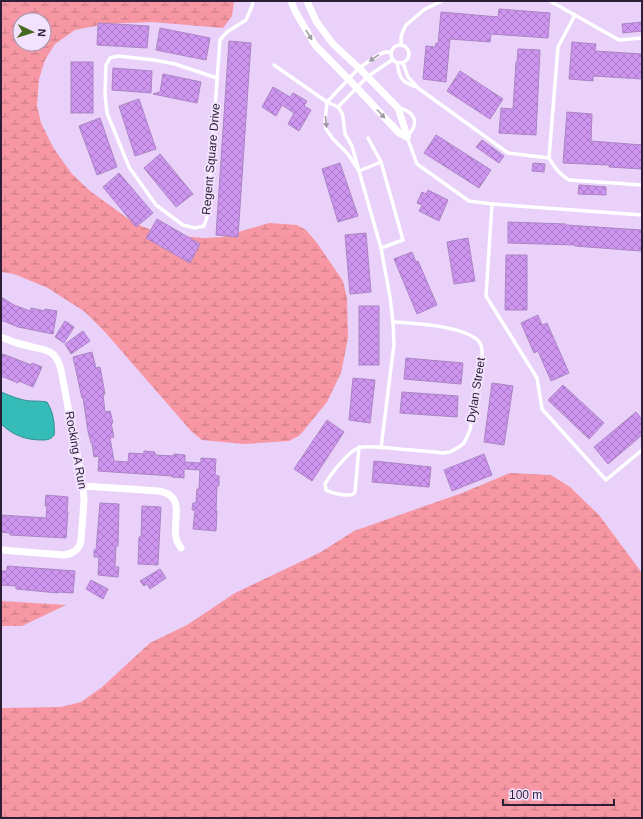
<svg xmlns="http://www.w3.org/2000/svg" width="643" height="819" viewBox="0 0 643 819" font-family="Arial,sans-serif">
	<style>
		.wetland { fill: url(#wetland-marsh); fill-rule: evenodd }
		.water { fill: #36bcb8; stroke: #338d91 }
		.building { fill: url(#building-cross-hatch); stroke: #ab85c4 }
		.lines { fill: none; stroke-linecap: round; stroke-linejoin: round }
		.service { stroke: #fff; stroke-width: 3.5 }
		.minor { stroke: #fff; stroke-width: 7 }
		.oneway { fill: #a09aa5 }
		.labels { text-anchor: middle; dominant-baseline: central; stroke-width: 4; stroke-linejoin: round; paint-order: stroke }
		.street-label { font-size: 12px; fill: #2d1e37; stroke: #f2e2fd }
	</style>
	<defs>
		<pattern id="wetland-marsh" width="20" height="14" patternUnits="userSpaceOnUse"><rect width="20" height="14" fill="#f797a4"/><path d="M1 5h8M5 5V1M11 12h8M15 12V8" fill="none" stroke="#c87b86"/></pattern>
		<pattern id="building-cross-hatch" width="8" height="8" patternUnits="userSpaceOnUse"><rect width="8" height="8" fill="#ce96f1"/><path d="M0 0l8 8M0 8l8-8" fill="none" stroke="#a87ac4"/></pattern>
	</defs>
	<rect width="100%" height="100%" fill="#e9d1fa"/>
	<!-- wetland -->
	<g class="wetland">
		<path d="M1,1H234L232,16L223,28L152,22L105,24L75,30L55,44L45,60L39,79L37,105L41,123L54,149L72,174L90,191L134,223L164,235L205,238L222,237L269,223L297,225L306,230L317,243L343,281L347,298L348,338L341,373L327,402L300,435L289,441L244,444L202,440L191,431L105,332L85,312L48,288L14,274L1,272ZM20,20H44V44H20Z"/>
		<path d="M510,473L551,475L570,487L599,515L642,573V818H1V708L61,707L81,702L101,688L150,643L187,625L235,593L321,552L354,531L462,493Z"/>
		<path d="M1,601L66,605L22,626H1Z"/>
	</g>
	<!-- water -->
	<path class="water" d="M1,392C11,396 20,400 30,401C36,401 41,401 47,402C51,408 53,415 54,423C54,426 55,431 54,435C52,439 47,440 43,440C26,440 14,436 1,424Z"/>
	<!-- building -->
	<g class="building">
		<path d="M499,9L550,13L548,38L491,34L490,42L450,39L446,82L423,79L426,46L435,47L436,43L438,44L441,12L498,17Z"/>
		<path d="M642,22V31L623,33L622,24Z"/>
		<path d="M98,23L149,26L147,48L97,45Z"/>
		<path d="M160,28L210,38L206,60L156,50Z"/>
		<path d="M229,41L251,43L238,237L216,235Z"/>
		<path d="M572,42L596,44L595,51L642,54V79L593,76V81L569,79Z"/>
		<path d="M518,49L540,50L536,135L499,133L501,108L513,109L516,62H517Z"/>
		<rect x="71" y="62" width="22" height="51"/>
		<path d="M113,68L152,71L151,93L112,90Z"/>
		<path d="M460,71L503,99L490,119L447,91Z"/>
		<path d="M163,74L201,82L197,103L153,94L160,92Z"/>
		<path d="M273,87L290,97L293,93L307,101L304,106L311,110L299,131L288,124L294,113L282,105L276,116L262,107Z"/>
		<path d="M139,99L156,149L135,156L119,106Z"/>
		<path d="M567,112L592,114L591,141L642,145V169L609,167V165L563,163Z"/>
		<path d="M100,118L117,167L97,175L79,126Z"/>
		<path d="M436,135L491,170L479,188L424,153Z"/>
		<path d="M482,140L504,156L499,163L476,147Z"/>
		<path d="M160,154L193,194L176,207L144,168Z"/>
		<path d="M340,163L358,216L338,222L322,169Z"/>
		<path d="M533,163L545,164L544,172L532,171Z"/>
		<path d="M119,173L153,213L136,227L103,187Z"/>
		<path d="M579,185L606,187V195L578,194Z"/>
		<path d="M428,190L448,200L439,221L419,211L422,205L417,203L422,192L426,194Z"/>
		<path d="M157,219L200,244L190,263L146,238Z"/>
		<path d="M508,222L566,224V225L642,230L641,251L575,246V245L508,243Z"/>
		<path d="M366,233L371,292L350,294L345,235Z"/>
		<path d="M468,238L475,281L454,284L447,242Z"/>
		<path d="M412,252L416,262L418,261L437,305L417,314L394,259Z"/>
		<path d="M506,255H527V310H505Z"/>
		<path d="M1,297L14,305L30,311L31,308L45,311V309L57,311L53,334L18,327L1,320Z"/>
		<rect x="359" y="306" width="20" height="59"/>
		<path d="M538,315L542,325L547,323L569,373L551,381L538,351L534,353L521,323Z"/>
		<path d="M65,321L74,327L64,343L55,337Z"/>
		<path d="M83,331L90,341L71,354L65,344Z"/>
		<path d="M92,352L96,368L100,367L105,394H103L105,412L110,411L113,423H111L114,437L110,438L114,461L128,462L129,453L144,454V451L155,452V455L174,456V454L185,455V462L201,463V458L216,459L215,475L219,476V486H217L216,511H217L216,531L193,529L195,510H192L193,503H196L197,489H199L200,470L184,469V478L172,477V476L98,471L99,456L94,457L92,443H91L88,431L83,398H82L73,357Z"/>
		<path d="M3,354L31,365L32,363L42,367L33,387L19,381L18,383L1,376V359Z"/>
		<path d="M406,358L463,363L461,384L404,379Z"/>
		<path d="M353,378L375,380L370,423L349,420Z"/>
		<path d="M492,383L513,386L504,445L484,442Z"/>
		<path d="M563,385L604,423L589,439L548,400Z"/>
		<path d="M402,392L458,396L457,417L400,413Z"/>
		<path d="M636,412L642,419V435L608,464L594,447Z"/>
		<path d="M327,420L344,432L312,481L294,469Z"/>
		<path d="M484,454L492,475L452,491L444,470Z"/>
		<path d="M374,461L431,467L429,487L372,482Z"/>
		<path d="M46,495L68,497L67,512H68L66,538L10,535V533L1,532V515L46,518L47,506H45Z"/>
		<path d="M100,503L119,504L118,546H116L115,567H119L118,577L98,575L99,557H94V550H96Z"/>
		<path d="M142,506L161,507L158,565L138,564L139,537H141Z"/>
		<path d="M7,566L75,571L73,593L58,592V593L16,589V586L1,585V571H7Z"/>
		<path d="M160,569L166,578L150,589L147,584L144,586L140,581Z"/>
		<path d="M91,580L108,589L103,599L86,589Z"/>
	</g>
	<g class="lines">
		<!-- service -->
		<g class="service">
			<path d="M550,1L619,40L642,38"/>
			<circle cx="400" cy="54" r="9"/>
			<path d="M401,45V37L403,31L406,25L425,9L442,1"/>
			<path d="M391,52H386L380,54L359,68L327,102L325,121L326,129L333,139L348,154L359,171L352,146L345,134L343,117L342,113L338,107L367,77L392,60"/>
			<path d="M397,63C400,79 401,82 417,87"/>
			<path d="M403,63L408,77L418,88L508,153L549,158C555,168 559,174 569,180L642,185"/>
			<path d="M274,65L327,102L338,107"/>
			<path d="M217,78L175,64L154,60L118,56L110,58L106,65L105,94L107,113L129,167L156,205L183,225L195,228L204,226L207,217L220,40L227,32L246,20L252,6L253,1"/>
			<path d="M399,108C407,110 417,115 414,126C413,130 409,134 407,137L417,164L469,201L492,204"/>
			<path d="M368,138L381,162"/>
			<path d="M549,158L558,47L575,15"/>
			<path d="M642,215L492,204L486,296L537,378L542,409L606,480L642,450"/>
			<path d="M381,248L403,240L381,162L359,171L381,248L390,297L393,322L394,344L381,448"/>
			<path d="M359,447L355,492C354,493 354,494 353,494C348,497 331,493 326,490L325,484C330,475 348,452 358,448C367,445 380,448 390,448C407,450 425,451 443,453L450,452L459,447L464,443L466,439L470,430L482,358C482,353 483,348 480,343C469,326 413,323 393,322"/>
		</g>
		<!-- minor -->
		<g class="minor">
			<path d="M291,1L295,11L315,45L357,88L399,133L407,137"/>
			<path d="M307,1L316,21L333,44L359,68L398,108L405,129L407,137"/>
			<path d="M1,337C10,341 19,344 28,346C47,351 55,348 61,370L83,486L84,500L81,541C79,550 73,554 64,555L1,550"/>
			<path d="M83,486L159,491C187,496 172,520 176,537C176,541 179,545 181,548"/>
		</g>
	</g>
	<!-- one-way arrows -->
	<defs><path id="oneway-solid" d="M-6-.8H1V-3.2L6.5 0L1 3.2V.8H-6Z"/></defs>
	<g class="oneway">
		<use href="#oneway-solid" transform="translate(309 35) rotate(59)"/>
		<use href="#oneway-solid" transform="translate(374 58) rotate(146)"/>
		<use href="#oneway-solid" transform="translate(381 114) rotate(48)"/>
		<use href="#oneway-solid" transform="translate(326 122) rotate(84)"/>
	</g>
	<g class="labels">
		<!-- street labels -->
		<g class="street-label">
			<text transform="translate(211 159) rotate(-85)">Regent Square Drive</text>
			<text transform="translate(476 390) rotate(-81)">Dylan Street</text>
			<text transform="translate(76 450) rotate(80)">Rocking A Run</text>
		</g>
	</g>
	<!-- border -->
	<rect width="643" height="819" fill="none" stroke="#2d1e37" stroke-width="4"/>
	<!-- north arrow -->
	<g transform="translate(32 32) rotate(94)"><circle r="19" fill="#f2e2fd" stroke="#a394ae"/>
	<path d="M0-3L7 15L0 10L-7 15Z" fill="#466921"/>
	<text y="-6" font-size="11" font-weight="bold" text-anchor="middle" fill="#2d1e37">N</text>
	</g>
	<!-- scale -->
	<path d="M503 799v6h111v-6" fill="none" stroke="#2d1e37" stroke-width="2"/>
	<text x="509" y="799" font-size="12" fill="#2d1e37" stroke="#f2e2fd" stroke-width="3" paint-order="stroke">100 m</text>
</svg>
